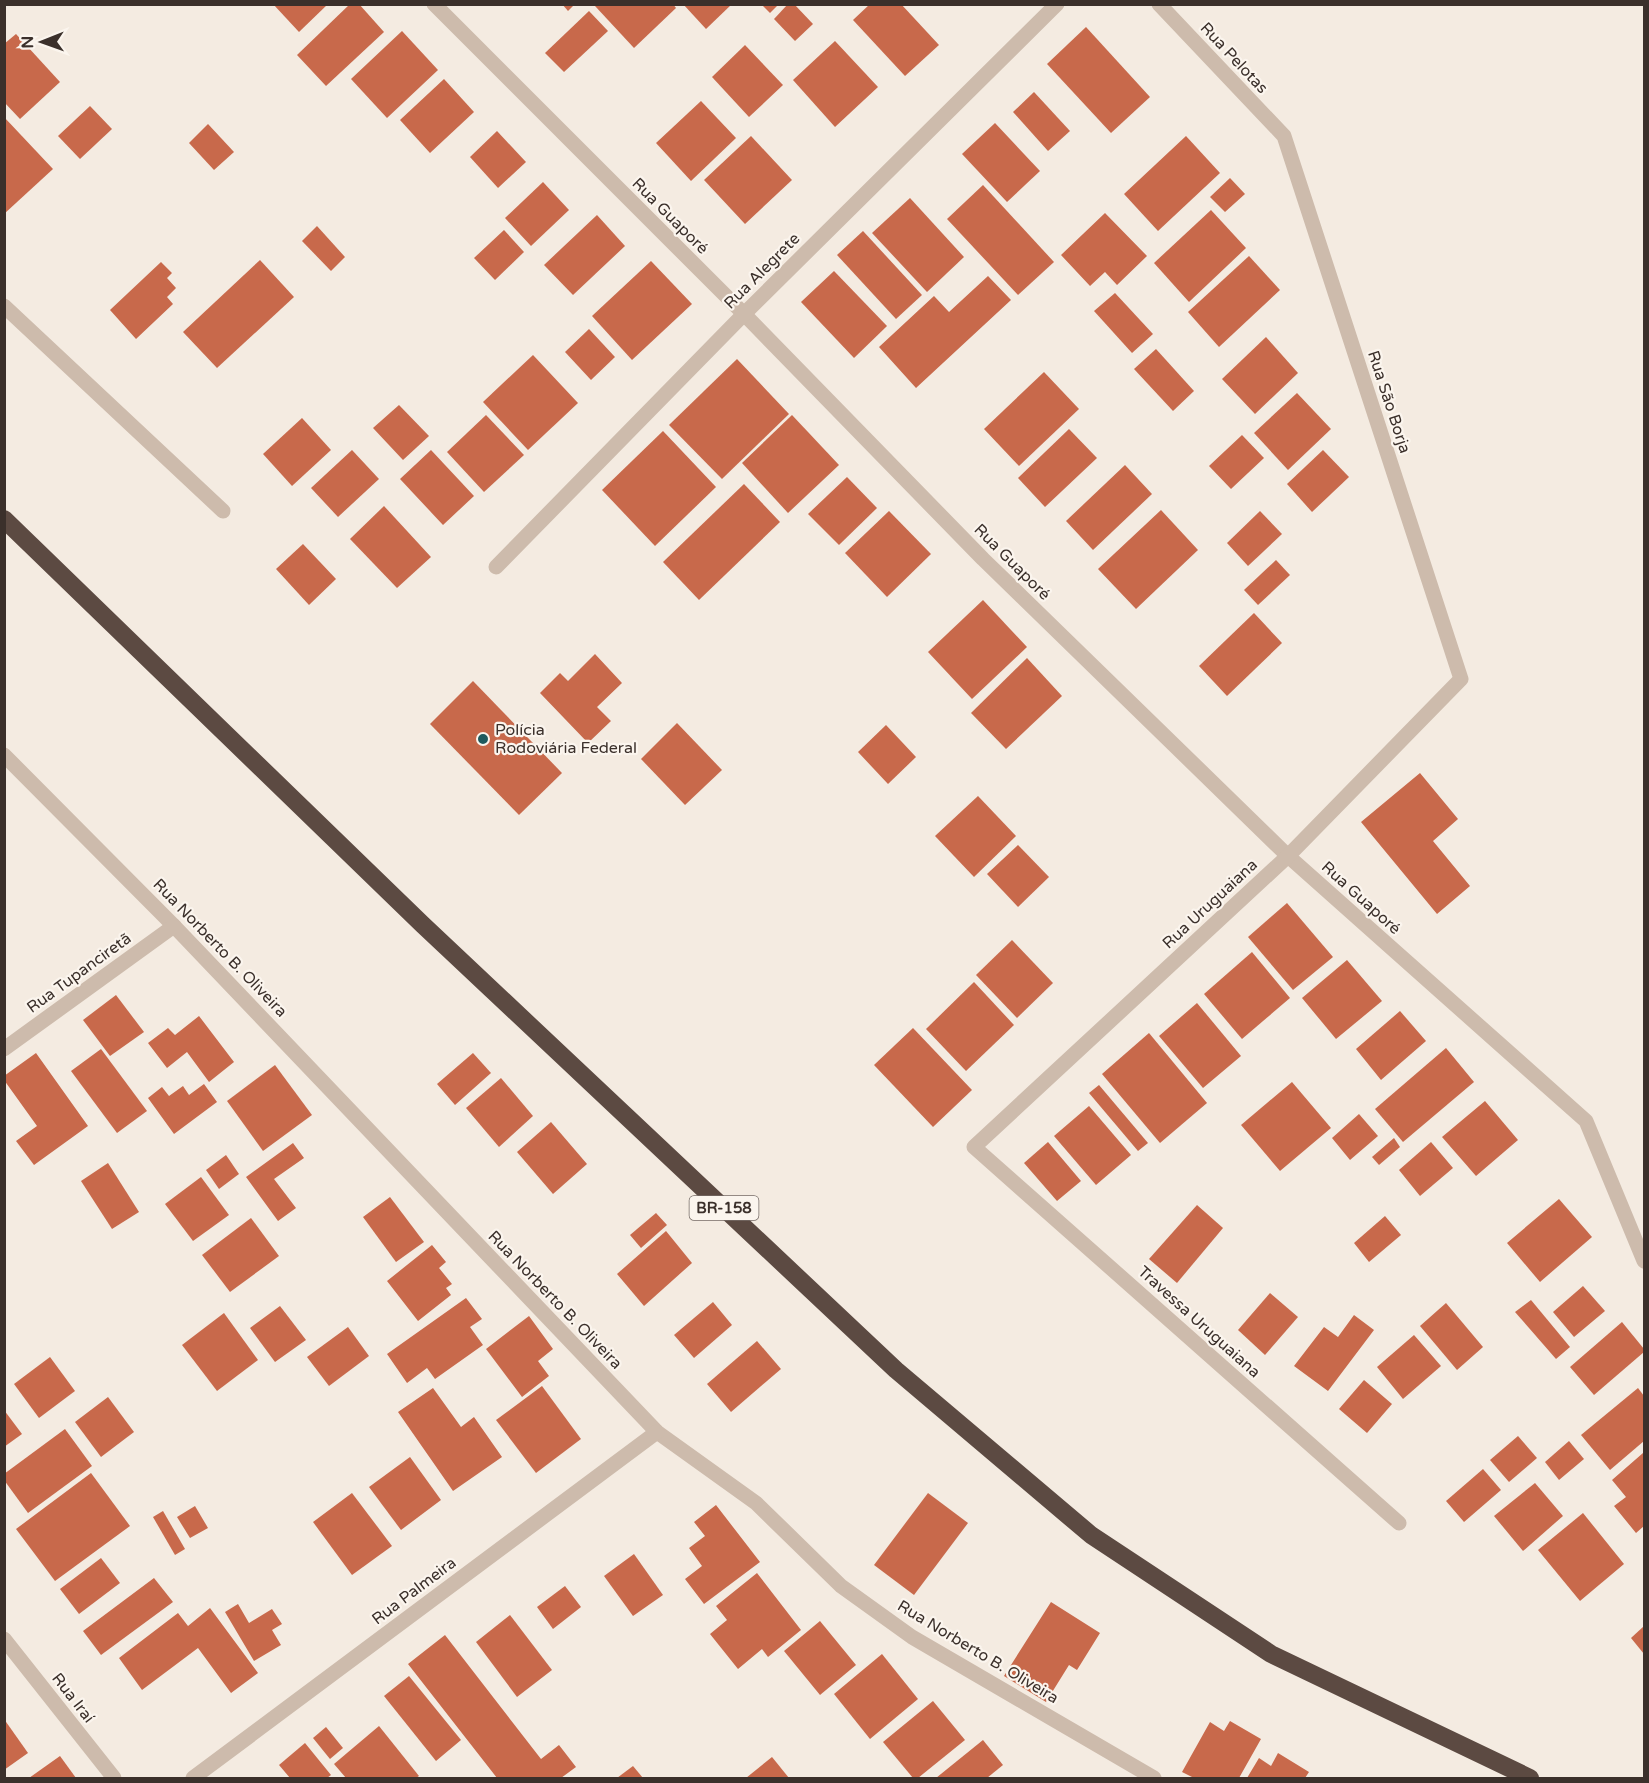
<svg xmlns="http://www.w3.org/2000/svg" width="1649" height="1783" viewBox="0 0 1649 1783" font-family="'Varela Round',sans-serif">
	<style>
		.building { fill: #c8694b }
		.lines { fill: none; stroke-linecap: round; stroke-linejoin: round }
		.minor { stroke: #cdbbac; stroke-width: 15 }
		.highway { stroke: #5c4a42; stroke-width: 18 }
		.poi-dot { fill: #1f5a5e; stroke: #fbf5ee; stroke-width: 2 }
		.labels { text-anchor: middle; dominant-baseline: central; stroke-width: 4.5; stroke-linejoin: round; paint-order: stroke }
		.shield { fill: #fbf5ee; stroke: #756b66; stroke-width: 1.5 }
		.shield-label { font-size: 15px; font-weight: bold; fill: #3b302b }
		.street-label { font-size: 16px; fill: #3b302b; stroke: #fbf5ee }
		.poi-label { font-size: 16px; fill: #3b302b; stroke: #fbf5ee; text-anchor: start }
	</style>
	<rect width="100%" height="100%" fill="#f4ebe1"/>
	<!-- building -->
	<g class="building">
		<path d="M273,4H328L299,32Z"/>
		<path d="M350,4H359L384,32L326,86L297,55Z"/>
		<path d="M562,4H575L568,11Z"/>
		<path d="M596,4H673L676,8L634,48L595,6Z"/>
		<path d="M683,4H732L706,29Z"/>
		<path d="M761,4H779L770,13Z"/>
		<path d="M788,4H794L813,24L795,41L774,19Z"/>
		<path d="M870,4H901L939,45L905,76L853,20Z"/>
		<path d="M589,11L608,31L564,72L545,53Z"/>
		<path d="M1086,27L1150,97L1111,133L1047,64Z"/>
		<path d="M402,31L438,70L387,118L351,79Z"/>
		<path d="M16,34L60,82L20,119L4,102V44Z"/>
		<path d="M835,41L878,87L835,127L793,80Z"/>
		<path d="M745,45L783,85L749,117L712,77Z"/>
		<path d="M444,79L474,112L430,153L400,120Z"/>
		<path d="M1034,92L1070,131L1048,151L1013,112Z"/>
		<path d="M701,101L736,138L691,181L656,143Z"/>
		<path d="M90,106L112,129L80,159L58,136Z"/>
		<path d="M4,117L53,169L4,214Z"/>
		<path d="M995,123L1040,171L1007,202L962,154Z"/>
		<path d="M208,124L234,152L214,170L189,143Z"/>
		<path d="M497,131L526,162L498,188L470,157Z"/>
		<path d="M751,136L792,180L745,224L704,180Z"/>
		<path d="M1186,136L1220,173L1158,231L1124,194Z"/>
		<path d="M1230,178L1245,194L1225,212L1210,197Z"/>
		<path d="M543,182L569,210L531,246L505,218Z"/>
		<path d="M983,185L1054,262L1018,295L947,219Z"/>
		<path d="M910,198L964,257L927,292L872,233Z"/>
		<path d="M1211,210L1246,248L1189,302L1154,263Z"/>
		<path d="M1105,213L1147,256L1117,285L1105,272L1090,286L1061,255Z"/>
		<path d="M597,215L625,246L573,295L544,265Z"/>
		<path d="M317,226L345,257L331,271L302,241Z"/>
		<path d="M504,230L524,252L495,280L474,258Z"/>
		<path d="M863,231L922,295L896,319L837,255Z"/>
		<path d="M1249,256L1280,290L1219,347L1188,312Z"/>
		<path d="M260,260L294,297L217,368L183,332Z"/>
		<path d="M651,261L692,304L632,360L592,316Z"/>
		<path d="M161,262L172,273L167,278L176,288L167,297L173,304L136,339L110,310Z"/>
		<path d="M834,271L887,326L854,358L801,302Z"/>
		<path d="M988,276L1011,300L916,388L879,347L934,296L949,312Z"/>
		<path d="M1115,293L1153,334L1132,353L1094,311Z"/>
		<path d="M589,329L615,357L591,380L565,352Z"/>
		<path d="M1266,337L1298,373L1255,414L1222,379Z"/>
		<path d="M1156,349L1194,391L1173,411L1134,369Z"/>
		<path d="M533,355L578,403L528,450L483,402Z"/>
		<path d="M737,359L789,414L722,479L669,425Z"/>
		<path d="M1044,372L1079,409L1019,466L984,429Z"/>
		<path d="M1297,393L1331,429L1288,470L1254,433Z"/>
		<path d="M399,405L429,436L403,460L373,428Z"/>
		<path d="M486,415L524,455L484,492L447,452Z"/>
		<path d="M792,415L839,465L788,513L742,463Z"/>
		<path d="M302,418L331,450L292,486L263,454Z"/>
		<path d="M1069,429L1097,458L1045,507L1018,478Z"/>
		<path d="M663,431L716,487L655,546L602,490Z"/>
		<path d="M1242,435L1264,458L1231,489L1209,466Z"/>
		<path d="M352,450L379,479L338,517L311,488Z"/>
		<path d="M431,450L474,496L443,525L400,479Z"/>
		<path d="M1323,450L1349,477L1312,512L1287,484Z"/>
		<path d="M1125,465L1152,494L1093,550L1066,521Z"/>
		<path d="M847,477L877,508L839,545L808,514Z"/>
		<path d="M744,484L780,522L699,600L663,562Z"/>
		<path d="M384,506L431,557L397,588L350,539Z"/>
		<path d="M1161,510L1198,550L1136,609L1098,569Z"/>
		<path d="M889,511L931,554L887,597L845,553Z"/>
		<path d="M1260,511L1282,534L1248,566L1227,543Z"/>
		<path d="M303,544L336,579L309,605L276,569Z"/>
		<path d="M1276,560L1290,575L1258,605L1244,590Z"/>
		<path d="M983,600L1027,647L972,699L928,652Z"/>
		<path d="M1254,613L1282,643L1227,696L1199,666Z"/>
		<path d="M595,654L622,683L597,707L611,721L588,743L540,693L560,673L568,681Z"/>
		<path d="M1027,658L1062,696L1006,749L971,713Z"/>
		<path d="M473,681L562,773L519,815L430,724Z"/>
		<path d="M677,723L722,770L685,805L641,759Z"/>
		<path d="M886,725L916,757L888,784L858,752Z"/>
		<path d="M1420,773L1458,819L1433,841L1470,886L1437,914L1361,822Z"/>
		<path d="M978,796L1016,836L974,877L935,836Z"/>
		<path d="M1018,845L1049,877L1018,907L987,874Z"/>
		<path d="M1287,903L1333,957L1293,990L1248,937Z"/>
		<path d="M1012,940L1053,983L1017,1018L976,975Z"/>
		<path d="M1252,952L1290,998L1242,1039L1204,994Z"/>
		<path d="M1347,960L1382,1001L1336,1039L1302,998Z"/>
		<path d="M974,982L1014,1025L966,1071L926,1029Z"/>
		<path d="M116,995L144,1032L110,1056L83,1020Z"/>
		<path d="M1197,1003L1241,1056L1203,1088L1159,1036Z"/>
		<path d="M1400,1011L1426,1041L1381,1080L1356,1049Z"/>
		<path d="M199,1016L234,1062L209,1082L187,1052L167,1068L148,1043L168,1028L175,1035Z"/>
		<path d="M913,1028L972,1090L933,1127L874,1065Z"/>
		<path d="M1149,1033L1207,1103L1160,1143L1102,1074Z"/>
		<path d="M1446,1048L1474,1082L1403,1142L1375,1109Z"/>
		<path d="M101,1049L147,1111L117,1133L71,1071Z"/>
		<path d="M36,1053L88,1126L34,1165L16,1141L37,1126L4,1080V1076Z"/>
		<path d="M473,1053L491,1073L455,1105L437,1084Z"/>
		<path d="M275,1065L312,1115L263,1151L227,1101Z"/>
		<path d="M501,1078L533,1116L499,1147L466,1108Z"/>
		<path d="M1292,1082L1331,1128L1280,1171L1241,1125Z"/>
		<path d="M204,1084L217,1102L174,1134L148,1098L162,1087L169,1096L183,1086L189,1095Z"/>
		<path d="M1099,1085L1148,1143L1138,1151L1089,1093Z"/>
		<path d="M1485,1101L1518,1140L1476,1176L1442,1137Z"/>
		<path d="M1089,1106L1131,1155L1096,1185L1054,1136Z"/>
		<path d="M1359,1114L1378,1136L1350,1160L1332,1138Z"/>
		<path d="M551,1122L587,1164L553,1194L517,1152Z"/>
		<path d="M1394,1138L1400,1147L1379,1165L1372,1157Z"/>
		<path d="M1048,1142L1081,1181L1057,1201L1024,1163Z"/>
		<path d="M1431,1142L1453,1168L1420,1196L1399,1170Z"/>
		<path d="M293,1143L304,1158L274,1179L296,1208L278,1221L246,1177Z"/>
		<path d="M226,1155L239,1174L219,1189L206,1170Z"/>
		<path d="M108,1163L139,1212L112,1229L81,1181Z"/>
		<path d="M201,1177L229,1215L193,1241L165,1204Z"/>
		<path d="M390,1197L424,1242L396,1262L363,1217Z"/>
		<path d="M1559,1199L1592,1237L1540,1282L1507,1243Z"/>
		<path d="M1197,1205L1223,1228L1177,1283L1149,1259Z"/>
		<path d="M656,1213L667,1225L641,1248L630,1235Z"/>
		<path d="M1385,1216L1401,1235L1369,1262L1354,1243Z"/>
		<path d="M251,1218L279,1256L230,1292L202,1255Z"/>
		<path d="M666,1231L692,1263L644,1306L617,1274Z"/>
		<path d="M432,1245L446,1262L439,1268L452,1284L446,1288L451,1295L418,1321L387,1281Z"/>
		<path d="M1583,1286L1605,1311L1574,1337L1553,1312Z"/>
		<path d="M1270,1293L1298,1317L1265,1355L1238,1330Z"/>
		<path d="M466,1298L482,1319L470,1327L483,1345L435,1379L427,1368L407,1383L387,1354Z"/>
		<path d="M1531,1300L1570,1347L1556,1359L1515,1312Z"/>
		<path d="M713,1302L732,1325L694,1358L674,1335Z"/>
		<path d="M1446,1303L1483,1347L1457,1370L1420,1326Z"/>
		<path d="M280,1306L306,1340L275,1362L250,1328Z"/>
		<path d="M224,1313L258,1360L217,1391L182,1345Z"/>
		<path d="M1354,1315L1374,1330L1328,1391L1294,1366L1324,1327L1338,1337Z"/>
		<path d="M529,1316L553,1349L538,1361L549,1376L522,1397L486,1349Z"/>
		<path d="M1622,1322L1644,1349V1352L1594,1395L1570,1367Z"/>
		<path d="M348,1327L369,1356L329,1386L307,1357Z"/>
		<path d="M1414,1335L1441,1366L1403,1399L1377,1367Z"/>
		<path d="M757,1341L781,1369L731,1412L707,1384Z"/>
		<path d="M50,1357L75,1391L39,1418L14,1384Z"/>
		<path d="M1364,1380L1392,1404L1367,1433L1339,1409Z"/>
		<path d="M542,1386L581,1439L536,1473L496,1420Z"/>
		<path d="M433,1388L461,1427L474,1417L502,1457L453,1491L398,1412Z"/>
		<path d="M1638,1388L1644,1396V1441L1610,1470L1581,1435Z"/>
		<path d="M108,1397L134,1432L101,1457L75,1422Z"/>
		<path d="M4,1410L22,1434L4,1447Z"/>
		<path d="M65,1429L92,1466L28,1513L4,1480V1474Z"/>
		<path d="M1518,1436L1537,1458L1509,1482L1490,1460Z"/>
		<path d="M1569,1441L1584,1459L1559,1480L1545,1462Z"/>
		<path d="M1643,1453L1644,1455V1526L1636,1533L1614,1506L1626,1497L1612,1480Z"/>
		<path d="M410,1457L441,1500L401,1530L369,1487Z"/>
		<path d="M1483,1469L1501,1490L1464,1522L1446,1501Z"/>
		<path d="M91,1473L130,1526L55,1581L16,1529Z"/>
		<path d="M1535,1483L1563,1516L1523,1551L1494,1516Z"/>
		<path d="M352,1493L392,1546L352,1575L313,1522Z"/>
		<path d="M928,1493L968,1523L914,1595L874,1565Z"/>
		<path d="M716,1505L760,1562L704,1604L685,1579L702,1566L689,1548L705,1536L694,1522Z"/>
		<path d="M195,1506L208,1528L190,1538L177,1517Z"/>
		<path d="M163,1511L185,1549L175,1555L153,1517Z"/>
		<path d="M1583,1513L1624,1564L1580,1601L1538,1550Z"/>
		<path d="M634,1554L663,1595L633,1616L604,1576Z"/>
		<path d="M101,1558L120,1583L79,1614L60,1589Z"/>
		<path d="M757,1573L801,1630L768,1657L762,1649L738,1669L710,1634L727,1620L716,1606Z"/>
		<path d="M154,1578L173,1602L101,1655L83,1631Z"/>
		<path d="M565,1586L581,1607L553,1629L537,1607Z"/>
		<path d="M1051,1602L1100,1633L1077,1670L1069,1665L1046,1702L1004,1676Z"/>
		<path d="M238,1604L249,1623L272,1609L282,1624L272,1630L281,1645L254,1661L225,1612Z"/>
		<path d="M210,1608L258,1673L231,1693L198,1648L142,1690L119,1658L178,1613L188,1626Z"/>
		<path d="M510,1615L552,1670L517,1697L476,1642Z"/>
		<path d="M820,1621L856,1665L820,1695L784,1651Z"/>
		<path d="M1644,1626V1654L1631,1638Z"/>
		<path d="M445,1635L541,1759L559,1745L576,1767L561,1778H497L408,1664Z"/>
		<path d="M882,1654L918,1699L870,1739L834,1694Z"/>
		<path d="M409,1676L461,1740L436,1761L384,1696Z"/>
		<path d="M933,1701L965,1740L918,1778H913L883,1742Z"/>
		<path d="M4,1719L28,1753L4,1770Z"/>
		<path d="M1230,1721L1261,1739L1239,1778H1194L1182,1772L1210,1722L1224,1731Z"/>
		<path d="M379,1726L419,1776L416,1778H346L334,1764Z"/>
		<path d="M326,1727L343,1748L330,1759L313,1738Z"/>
		<path d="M983,1740L1003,1765L987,1778H936Z"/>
		<path d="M305,1743L331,1775L327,1778H290L279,1765Z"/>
		<path d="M1278,1753L1309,1772L1305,1778H1247L1259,1758L1271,1766Z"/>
		<path d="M60,1756L76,1778H29Z"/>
		<path d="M772,1757L789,1778H746Z"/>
		<path d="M633,1766L643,1778H617Z"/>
	</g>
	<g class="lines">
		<!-- minor -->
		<g class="minor">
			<path d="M434,4L744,314L983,559L1288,856L1586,1121L1644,1261"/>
			<path d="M1159,4L1284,136L1461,679L1288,856L974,1147L1399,1523"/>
			<path d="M4,306L223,511"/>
			<path d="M496,567L744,314L1057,4"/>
			<path d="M4,755L174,926L657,1432L756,1503L841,1586L912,1637L1154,1778"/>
			<path d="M4,1049L174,926"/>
			<path d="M4,1639L114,1778"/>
			<path d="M193,1778L657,1432"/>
		</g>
		<!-- highway -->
		<path class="highway" d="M4,519L423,925L896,1370L1091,1535L1271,1654L1530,1778"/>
	</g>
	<!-- markers -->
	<circle class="poi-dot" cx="483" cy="739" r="6"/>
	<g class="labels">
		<!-- shield labels -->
		<rect class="shield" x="689.5" y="1196" width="69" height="24" rx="4.5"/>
		<g class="shield-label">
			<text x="724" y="1208">BR-158</text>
		</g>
		<!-- street labels -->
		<g class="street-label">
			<text transform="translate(1234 58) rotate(47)">Rua Pelotas</text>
			<text transform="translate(670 216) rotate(45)">Rua Guaporé</text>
			<text transform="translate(762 271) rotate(-45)">Rua Alegrete</text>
			<text transform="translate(1389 402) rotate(72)">Rua São Borja</text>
			<text transform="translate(1012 562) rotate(45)">Rua Guaporé</text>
			<text transform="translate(1361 898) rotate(42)">Rua Guaporé</text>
			<text transform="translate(1210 904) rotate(-43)">Rua Uruguaiana</text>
			<text transform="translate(220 948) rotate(46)">Rua Norberto B. Oliveira</text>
			<text transform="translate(79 973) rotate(-36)">Rua Tupanciretã</text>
			<text transform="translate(555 1300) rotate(46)">Rua Norberto B. Oliveira</text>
			<text transform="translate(1199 1322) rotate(42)">Travessa Uruguaiana</text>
			<text transform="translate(414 1591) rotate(-37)">Rua Palmeira</text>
			<text transform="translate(978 1652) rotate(31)">Rua Norberto B. Oliveira</text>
			<text transform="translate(73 1698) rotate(52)">Rua Iraí</text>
		</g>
		<!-- poi labels -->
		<g class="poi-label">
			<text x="495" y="730">Polícia<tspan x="495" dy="18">Rodoviária Federal</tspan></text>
		</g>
	</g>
	<!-- border -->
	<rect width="1649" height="1783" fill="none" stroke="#3b302b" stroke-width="12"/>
	<!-- north arrow -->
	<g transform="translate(42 42) rotate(269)" stroke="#fbf5ee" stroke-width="4.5" paint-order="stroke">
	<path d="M0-4.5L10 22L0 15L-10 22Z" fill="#3b302b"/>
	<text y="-9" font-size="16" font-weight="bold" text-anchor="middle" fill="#3b302b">N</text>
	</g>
</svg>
